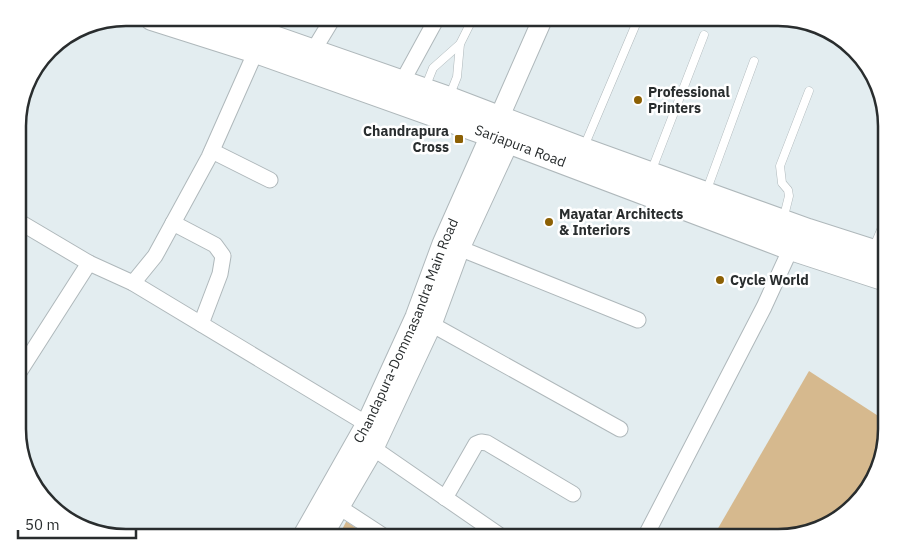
<svg xmlns="http://www.w3.org/2000/svg" width="904" height="555" viewBox="0 0 904 555" font-family="'IBM Plex Sans',sans-serif">
	<style>
		.green { fill: #d6b98e }
		.lines { fill: none; stroke-linecap: round; stroke-linejoin: round }
		.service-casing { stroke: #afb8bb; stroke-width: 9 }
		.minor-casing { stroke: #afb8bb; stroke-width: 17 }
		.tertiary-casing { stroke: #afb8bb; stroke-width: 21 }
		.secondary-casing { stroke: #afb8bb; stroke-width: 23 }
		.primary-casing { stroke: #afb8bb; stroke-width: 26 }
		.service { stroke: #fff; stroke-width: 8 }
		.minor { stroke: #fff; stroke-width: 15 }
		.tertiary { stroke: #fff; stroke-width: 19 }
		.secondary { stroke: #fff; stroke-width: 21 }
		.primary { stroke: #fff; stroke-width: 24 }
		.poi-dot { fill: #8c6004; stroke: #fff; stroke-width: 2 }
		.labels { text-anchor: middle; dominant-baseline: central; stroke-width: 5; stroke-linejoin: round; paint-order: stroke }
		.poi-label { font-size: 14px; font-weight: bold; fill: #292d2e; stroke: #fff; text-anchor: start }
		.street-label { font-size: 14px; fill: #292d2e; stroke: #fff }
		.rim { fill: none; stroke: #292d2e; stroke-width: 2.5 }
	</style>
	<rect width="100%" height="100%" fill="#e3edf0"/>
	<!-- green -->
	<g class="green">
		<path d="M809,371L886,421V435L868,489L832,523L784,537H713Z"/>
		<path d="M346,522H347L369,537H338Z"/>
	</g>
	<g class="lines">
		<defs>
			<g id="service">
				<path d="M425,88L433,68L460,44"/>
				<path d="M449,97L457,77L460,44L473,18"/>
				<path d="M583,149L636,24"/>
				<path d="M651,172L704,35"/>
				<path d="M706,192L754,61"/>
				<path d="M783,220L789,196L788,190L782,183L780,166L809,91"/>
				<path d="M873,249L886,218"/>
			</g>
			<g id="minor">
				<path d="M313,51L333,18"/>
				<path d="M402,82L437,18"/>
				<path d="M212,151L270,180"/>
				<path d="M18,221L89,263L133,283L367,424"/>
				<path d="M173,223L215,245L223,256L220,274L201,324"/>
				<path d="M459,248L638,320"/>
				<path d="M133,283L155,256L209,157L256,51"/>
				<path d="M431,324L620,429"/>
				<path d="M18,374L89,263"/>
				<path d="M373,448L502,537"/>
				<path d="M445,498L476,444L481,442L487,443L573,494"/>
				<path d="M339,507L385,537"/>
				<path d="M645,537L764,307L791,248"/>
			</g>
			<path id="tertiary" d="M499,118L543,18"/>
			<g id="secondary">
				<path id="s1" d="M303,537L367,424L416,317L443,244L498,120"/>
				<path d="M321,537L373,448L431,324L459,248L508,142L513,126"/>
			</g>
			<g id="primary">
				<path id="s2" d="M152,18L256,51L492,135L791,248L886,279"/>
				<path d="M217,18L449,99L583,150L808,231L886,256"/>
			</g>
		</defs>
		<!-- service casing -->
		<use href="#service" class="service-casing"/>
		<!-- minor casing -->
		<use href="#minor" class="minor-casing"/>
		<!-- tertiary casing -->
		<use href="#tertiary" class="tertiary-casing"/>
		<!-- secondary casing -->
		<use href="#secondary" class="secondary-casing"/>
		<!-- primary casing -->
		<use href="#primary" class="primary-casing"/>
		<!-- service -->
		<use href="#service" class="service"/>
		<!-- minor -->
		<use href="#minor" class="minor"/>
		<!-- tertiary -->
		<use href="#tertiary" class="tertiary"/>
		<!-- secondary -->
		<use href="#secondary" class="secondary"/>
		<!-- primary -->
		<use href="#primary" class="primary"/>
	</g>
	<!-- markers -->
	<g class="poi-dot">
		<circle cx="638" cy="100" r="5"/>
		<rect x="454" y="134" width="10" height="10" rx="2.5"/>
		<circle cx="549" cy="222" r="5"/>
		<circle cx="720" cy="280" r="5"/>
	</g>
	<g class="labels">
		<!-- poi labels -->
		<g class="poi-label">
			<text x="648" y="92">Professional<tspan x="648" dy="16">Printers</tspan></text>
			<text x="449" y="131" text-anchor="end">Chandrapura<tspan x="449" dy="16">Cross</tspan></text>
			<text x="559" y="214">Mayatar Architects<tspan x="559" dy="16">&amp; Interiors</tspan></text>
			<text x="730" y="280">Cycle World</text>
		</g>
		<!-- street labels -->
		<g class="street-label">
			<text stroke="none"><textPath href="#s2" startOffset="390">Sarjapura Road</textPath></text>
			<text stroke="none"><textPath href="#s1" startOffset="231">Chandapura-Dommasandra Main Road</textPath></text>
		</g>
	</g>
	<!-- crop -->
	<path d="M0 0H904V555H0ZM126 26H778A100 100 0 0 1 878 126V429A100 100 0 0 1 778 529H126A100 100 0 0 1 26 429V126A100 100 0 0 1 126 26Z" fill="#fff" fill-rule="evenodd"/>
	<path class="rim" d="M126 26H778A100 100 0 0 1 878 126V429A100 100 0 0 1 778 529H126A100 100 0 0 1 26 429V126A100 100 0 0 1 126 26Z"/>
	<!-- scale -->
	<path d="M18 530v8h118v-8" fill="none" stroke="#292d2e" stroke-width="2.5"/>
	<text x="25" y="530" font-size="15" fill="#292d2e" stroke="#ffffff" stroke-width="4" paint-order="stroke">50 m</text>
</svg>
